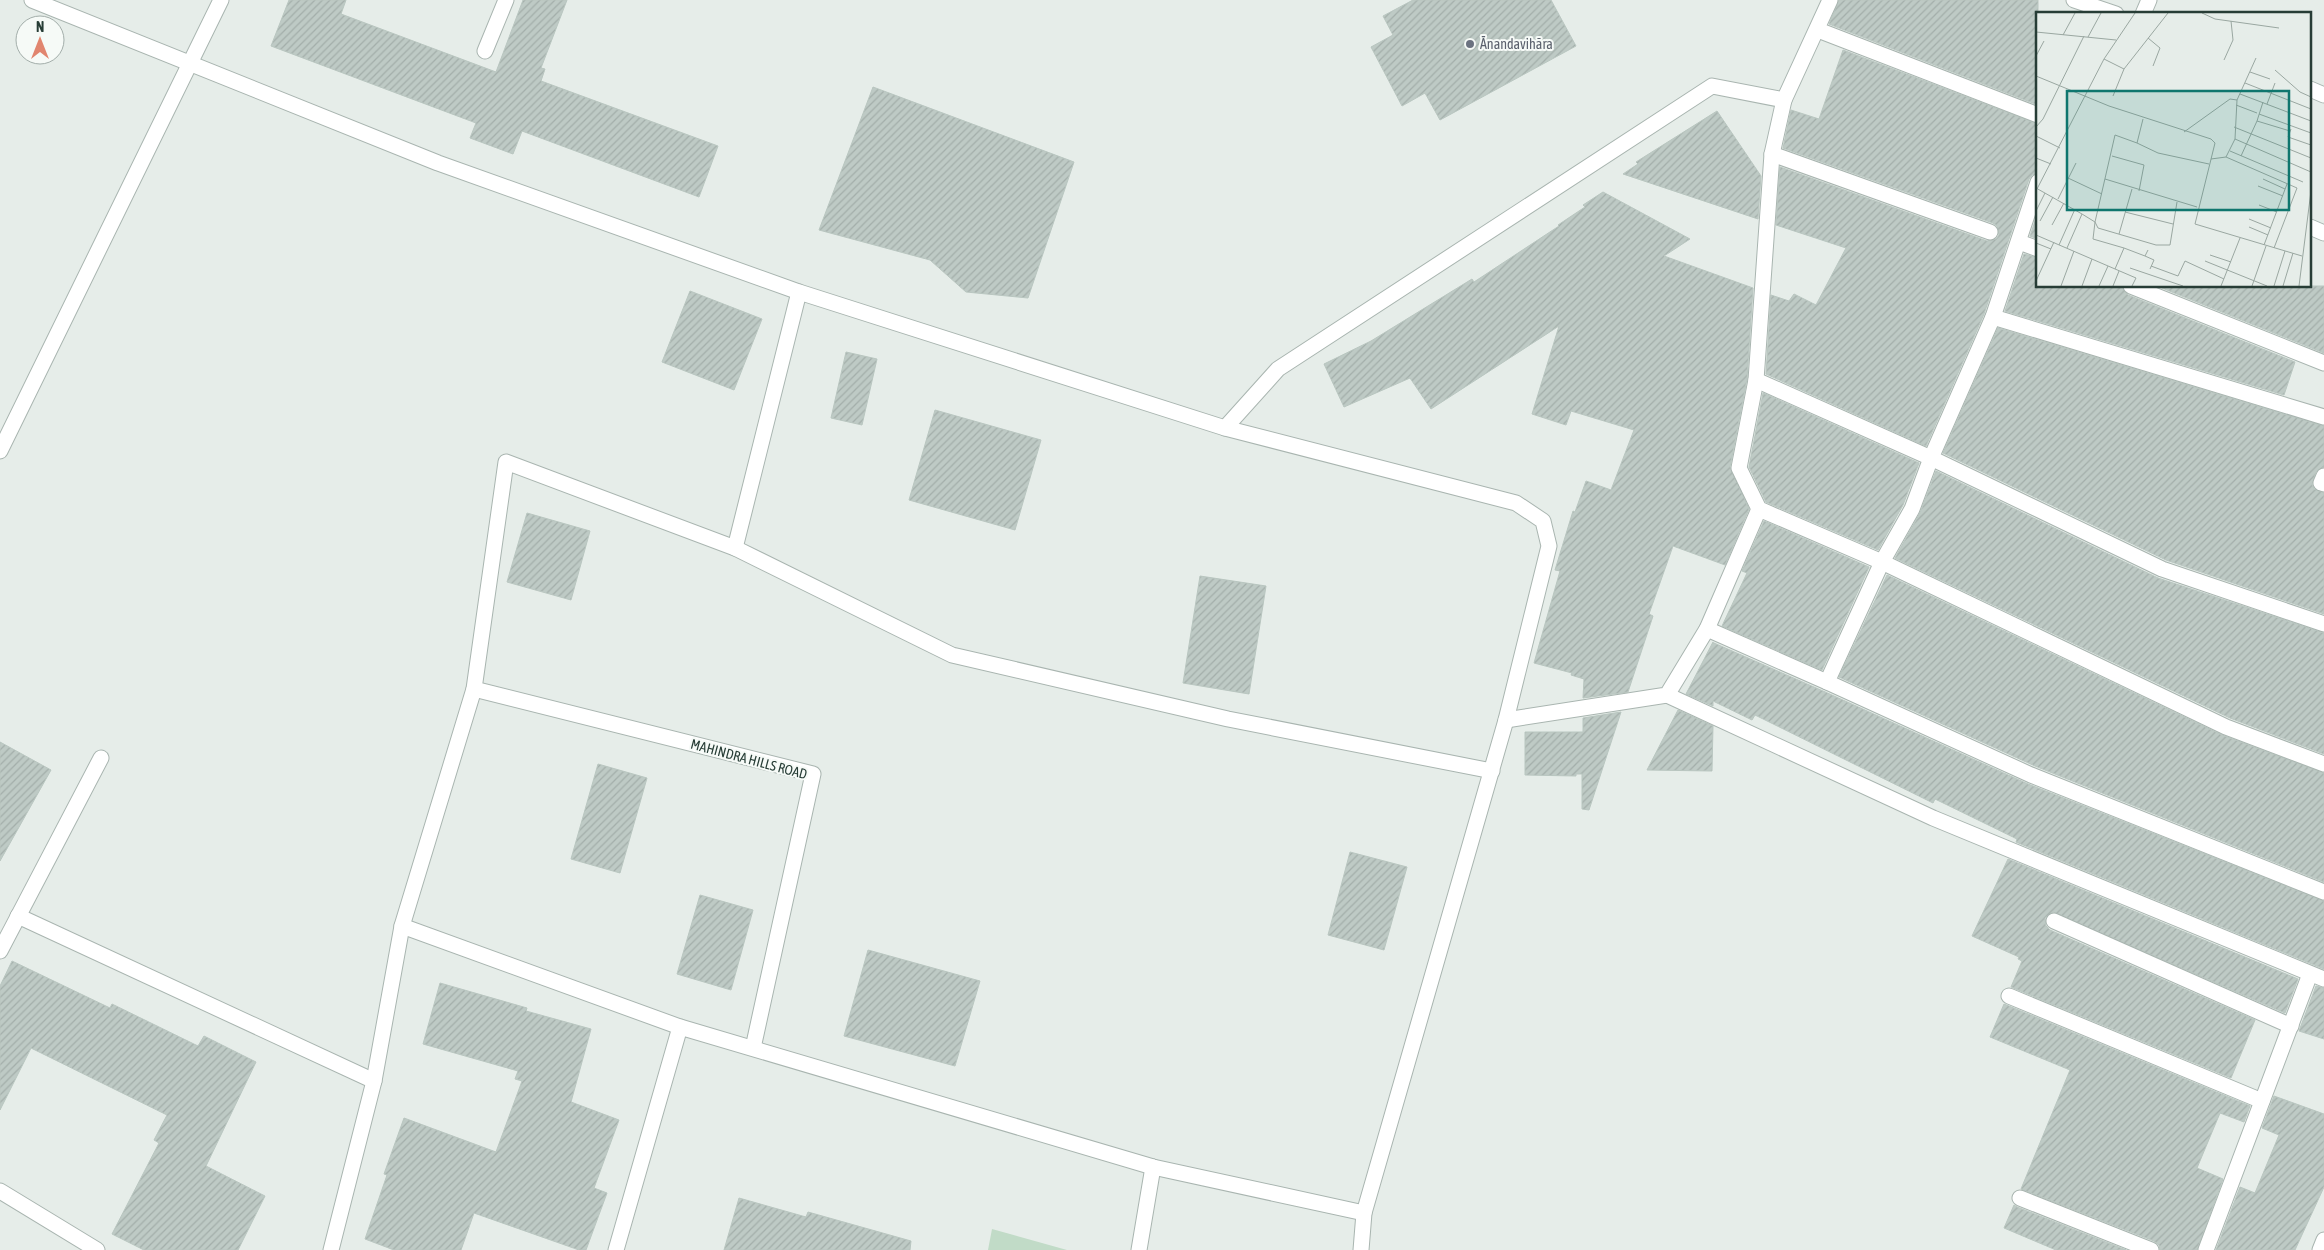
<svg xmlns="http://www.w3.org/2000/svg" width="2324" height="1250" viewBox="0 0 2324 1250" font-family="'Asap Condensed',sans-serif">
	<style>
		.green { fill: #c1dbc7 }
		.building { fill: url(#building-hatch); stroke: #b9c6c0 }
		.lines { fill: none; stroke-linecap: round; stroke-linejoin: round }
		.minor-casing { stroke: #a9b5b0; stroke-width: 17 }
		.minor { stroke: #fff; stroke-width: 15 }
		.worship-dot { fill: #6b7280; stroke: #f6faf7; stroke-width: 2 }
		.labels { text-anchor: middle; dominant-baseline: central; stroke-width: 4; stroke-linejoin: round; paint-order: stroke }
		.worship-label { font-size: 14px; fill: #5b616d; stroke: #f6faf7; text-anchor: start }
		.street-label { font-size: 14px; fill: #273d36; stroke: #f6faf7 }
		.inset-road { fill: none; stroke: #9aa7a1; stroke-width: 1 }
		.view { fill: #0f766e; fill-opacity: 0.15; stroke: #0f766e; stroke-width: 2.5 }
		.inset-edge { fill: none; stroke: #273d36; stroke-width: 2.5 }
	</style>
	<defs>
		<pattern id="building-hatch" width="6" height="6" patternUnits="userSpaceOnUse" patternTransform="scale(1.25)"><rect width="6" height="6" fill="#becac5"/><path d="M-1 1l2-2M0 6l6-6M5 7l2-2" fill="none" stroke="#a3aeaa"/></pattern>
	</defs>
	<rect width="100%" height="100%" fill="#e6ede9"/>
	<!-- green -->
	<path class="green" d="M992,1229L1067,1250H988Z"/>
	<!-- building -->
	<g class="building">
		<path d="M289,0H346L341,14L496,72L523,0H567L541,68L545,69L541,81L718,146L699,197L522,131L513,154L470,138L476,123L271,46Z"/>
		<path d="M1413,0H1551L1576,46L1440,120L1425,93L1402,106L1371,47L1393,35L1383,16Z"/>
		<path d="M1839,0H2038V105L1829,24Z"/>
		<path d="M1843,50L2038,124V173L2032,175L2029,179L1984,314L1926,446L1766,374L1771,295L1789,301L1794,294L1816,305L1846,248L1776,225L1780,167L1987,241L1996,239L1999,235L1997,226L1993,223L1783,148L1791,110L1819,119Z"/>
		<path d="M873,87L1074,162L1028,298L966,292L930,260L819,230Z"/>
		<path d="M1717,111L1761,176L1758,219L1623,174L1638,164L1636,162Z"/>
		<path d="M1603,192L1690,239L1664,256L1753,288L1747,379L1730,467L1749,509L1725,565L1673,546L1649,614L1653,616L1628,692L1583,698L1584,679L1571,675L1572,673L1534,663L1560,571L1555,570L1573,511L1575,512L1586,481L1611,490L1634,430L1571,411L1566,425L1532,414L1559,326L1431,409L1410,378L1344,407L1324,364L1371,341L1472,279L1474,282L1559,226L1558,225L1585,207L1583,205Z"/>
		<path d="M2038,212V239L2030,236Z"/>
		<path d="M2024,254L2038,258V286H2122L2128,295L2295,362L2284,395L2005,311Z"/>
		<path d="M2157,286H2324V353Z"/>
		<path d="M690,291L762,319L734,390L662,362Z"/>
		<path d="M1998,328L2324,426V467L2316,472L2312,484L2314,489L2324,493V614L2166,560L1943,453Z"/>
		<path d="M846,352L877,359L862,425L831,418Z"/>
		<path d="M1763,393L1919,463L1903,505L1878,550L1766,502L1749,467Z"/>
		<path d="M935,410L1041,440L1015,530L909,500Z"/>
		<path d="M1936,471L2158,578L2324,633V754L2230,718L1895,558L1920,513Z"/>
		<path d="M527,513L590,531L571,600L507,582Z"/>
		<path d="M1764,521L1869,567L1822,670L1722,626L1747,573L1742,571Z"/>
		<path d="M1887,575L2222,735L2324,773V882L2035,766L1839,677Z"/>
		<path d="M1200,576L1266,586L1249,694L1183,683Z"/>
		<path d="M1713,642L1714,644V643L1823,691L2028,784L2324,901V969L2016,842L2017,839L1935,799L1933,803L1755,715L1752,720L1713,701V706L1686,694Z"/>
		<path d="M1678,710L1713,726L1712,771L1647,770Z"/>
		<path d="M1621,712L1589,810L1582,809V774H1576V776L1525,775V732H1583V718Z"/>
		<path d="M0,742L51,770L0,861Z"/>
		<path d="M598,764L647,778L620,873L571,859Z"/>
		<path d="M1350,852L1407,867L1384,950L1328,935Z"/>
		<path d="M2008,859L2298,979L2285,1013L2053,912L2045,918L2046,926L2050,930L2255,1020L2231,1078L2011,987L2022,961L2018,959L2019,957L1972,936Z"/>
		<path d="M700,895L753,910L731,990L677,974Z"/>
		<path d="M868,950L980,981L955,1066L844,1036Z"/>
		<path d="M12,961L110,1008L112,1004L198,1046L204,1036L256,1062L206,1166L265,1196L238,1250H144L112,1234L159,1143L154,1140L167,1115L31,1048L0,1110V986Z"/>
		<path d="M440,983L527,1008L526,1011L591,1029L571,1102L619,1120L594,1188L607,1193L586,1250H579L474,1213L461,1250H394L365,1239L387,1175L384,1174L404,1118L496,1152L522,1081L515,1079L518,1071L423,1044Z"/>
		<path d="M2316,986L2324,988V1039L2299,1031Z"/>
		<path d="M2004,1004L2250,1106L2244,1122L2220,1113L2197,1168L2223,1179L2197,1250H2160L2159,1245L2154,1241L2021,1189L2070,1070L1990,1037Z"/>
		<path d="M2274,1096L2324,1114V1187L2295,1250H2216L2240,1187L2255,1193L2279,1135L2262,1128Z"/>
		<path d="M739,1198L806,1217L808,1212L911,1241L910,1250H724Z"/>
		<path d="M2014,1205L2017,1207L2126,1250H2056L2004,1228Z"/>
	</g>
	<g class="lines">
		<defs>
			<g id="minor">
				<path d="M32,0L438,163L799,292L1225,428L1516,503L1543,521L1549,546L1506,720L1364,1213L1361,1250"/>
				<path d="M2074,0L2116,14"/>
				<path d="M2143,14L2149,0"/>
				<path d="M1818,30L2038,115"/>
				<path d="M485,51L506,0"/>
				<path d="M2310,89L2324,95"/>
				<path d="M1784,100L1772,154L1756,380L1739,468L1759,509L1882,562L2226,727L2324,764"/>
				<path d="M1772,154L1990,232"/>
				<path d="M2038,182L1993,317L2324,417"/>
				<path d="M2310,227L2324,233"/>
				<path d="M2019,242L2038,249"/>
				<path d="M2131,286L2324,363"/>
				<path d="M1756,380L1931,458L2162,569L2324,624"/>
				<path d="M1225,428L1278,369L1712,86L1784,100L1830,0"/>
				<path d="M0,451L221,0"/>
				<path d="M2324,476L2321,483L2324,484"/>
				<path d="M735,548L952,655L1228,719L1492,771"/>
				<path d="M1707,629L1827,682L2031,775L2324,892"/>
				<path d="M1827,682L1882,562L1912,509L1931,458L1993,317"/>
				<path d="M474,689L813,774L753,1048"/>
				<path d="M1667,695L1933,818L2324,979"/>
				<path d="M1506,720L1667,695L1707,629L1759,509"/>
				<path d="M18,916L374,1081"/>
				<path d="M2054,921L2291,1026"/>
				<path d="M402,926L680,1027L1153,1167L1364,1213"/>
				<path d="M0,951L101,758"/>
				<path d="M2009,996L2262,1101"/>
				<path d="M0,1191L97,1250"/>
				<path d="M2020,1198L2151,1250"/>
				<path d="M331,1250L374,1081L402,926L474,689L506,462L735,548L799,292"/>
				<path d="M616,1250L680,1027"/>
				<path d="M1139,1250L1153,1167"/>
				<path d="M2206,1250L2310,974"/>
				<path d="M2320,1250L2324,1240"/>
			</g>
		</defs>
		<!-- minor casing -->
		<use href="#minor" class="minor-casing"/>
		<!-- minor -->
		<use href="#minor" class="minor"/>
	</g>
	<!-- markers -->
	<circle class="worship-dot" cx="1470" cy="44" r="5"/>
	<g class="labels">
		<!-- worship labels -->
		<g class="worship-label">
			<text x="1480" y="44">Ānandavihāra</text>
		</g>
		<!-- street labels -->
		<g class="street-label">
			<text transform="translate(749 759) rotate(15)">MAHINDRA HILLS ROAD</text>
		</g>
	</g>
	<!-- overview -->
	<g transform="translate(2036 12)">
		<rect width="275" height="275" fill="#e6ede9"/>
		<path class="inset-road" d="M166,1L179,7L243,16M0,20L80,28M27,23L39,1M52,25L65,1M112,26L124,36L117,54M0,44L8,29M68,47L88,57L77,84M188,48L197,28L195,9M88,57L132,1M239,58L264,80L275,85M214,60L234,67M0,64L73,94L175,127L179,131L159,212L266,244M209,71L275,97M204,82L275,109M201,88L199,127L275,160M227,90L221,109L254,119M231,92L239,71M200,93L221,101M223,102L275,121M0,115L7,107L48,24M198,115L275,146M255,117L252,125L275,133M148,120L194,87L201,88L220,46M0,124L24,136M101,131L122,141L173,152M194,139L267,170M76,144L108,153L103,179M205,144L221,109M190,145L261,176L238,236M0,146L15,152M175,147L190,145L199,127M32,166L66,182M69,167L161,195M227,167L249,177M222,174L247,184M0,176L46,202L59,210L62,216L120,233H134L141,190M1,177L68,47L99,1M22,187L40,151M223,193L241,200M0,199L9,181M89,200L137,212M213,207L235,216M4,209L17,185M16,213L28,191M213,215L232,223M83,222L96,177M0,223L100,266L96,274M0,231L15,237M23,233L39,197M228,233L251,172M31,236L46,202M88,236L109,244L112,238M174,243L195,250M109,244L118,248L114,257M169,249L231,274M115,254L142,264L149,249L188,267M94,256L147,274M79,257L88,236L57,227L59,210L79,123L101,131L107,107M0,269L18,230M25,274L38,239M46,274L56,247M63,274L72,254M77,274L83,259M185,274L204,226M216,274L230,234M238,274L249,239M247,274L257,241M263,274L275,179"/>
		<path class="view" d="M31,79H253V198H31Z"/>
		<rect width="275" height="275" class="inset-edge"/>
	</g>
	<!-- north arrow -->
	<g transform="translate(40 40)"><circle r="24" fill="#f6faf7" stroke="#a3aeaa"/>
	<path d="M0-4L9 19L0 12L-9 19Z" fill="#e1856f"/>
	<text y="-8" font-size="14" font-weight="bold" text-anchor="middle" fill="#273d36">N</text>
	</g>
</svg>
